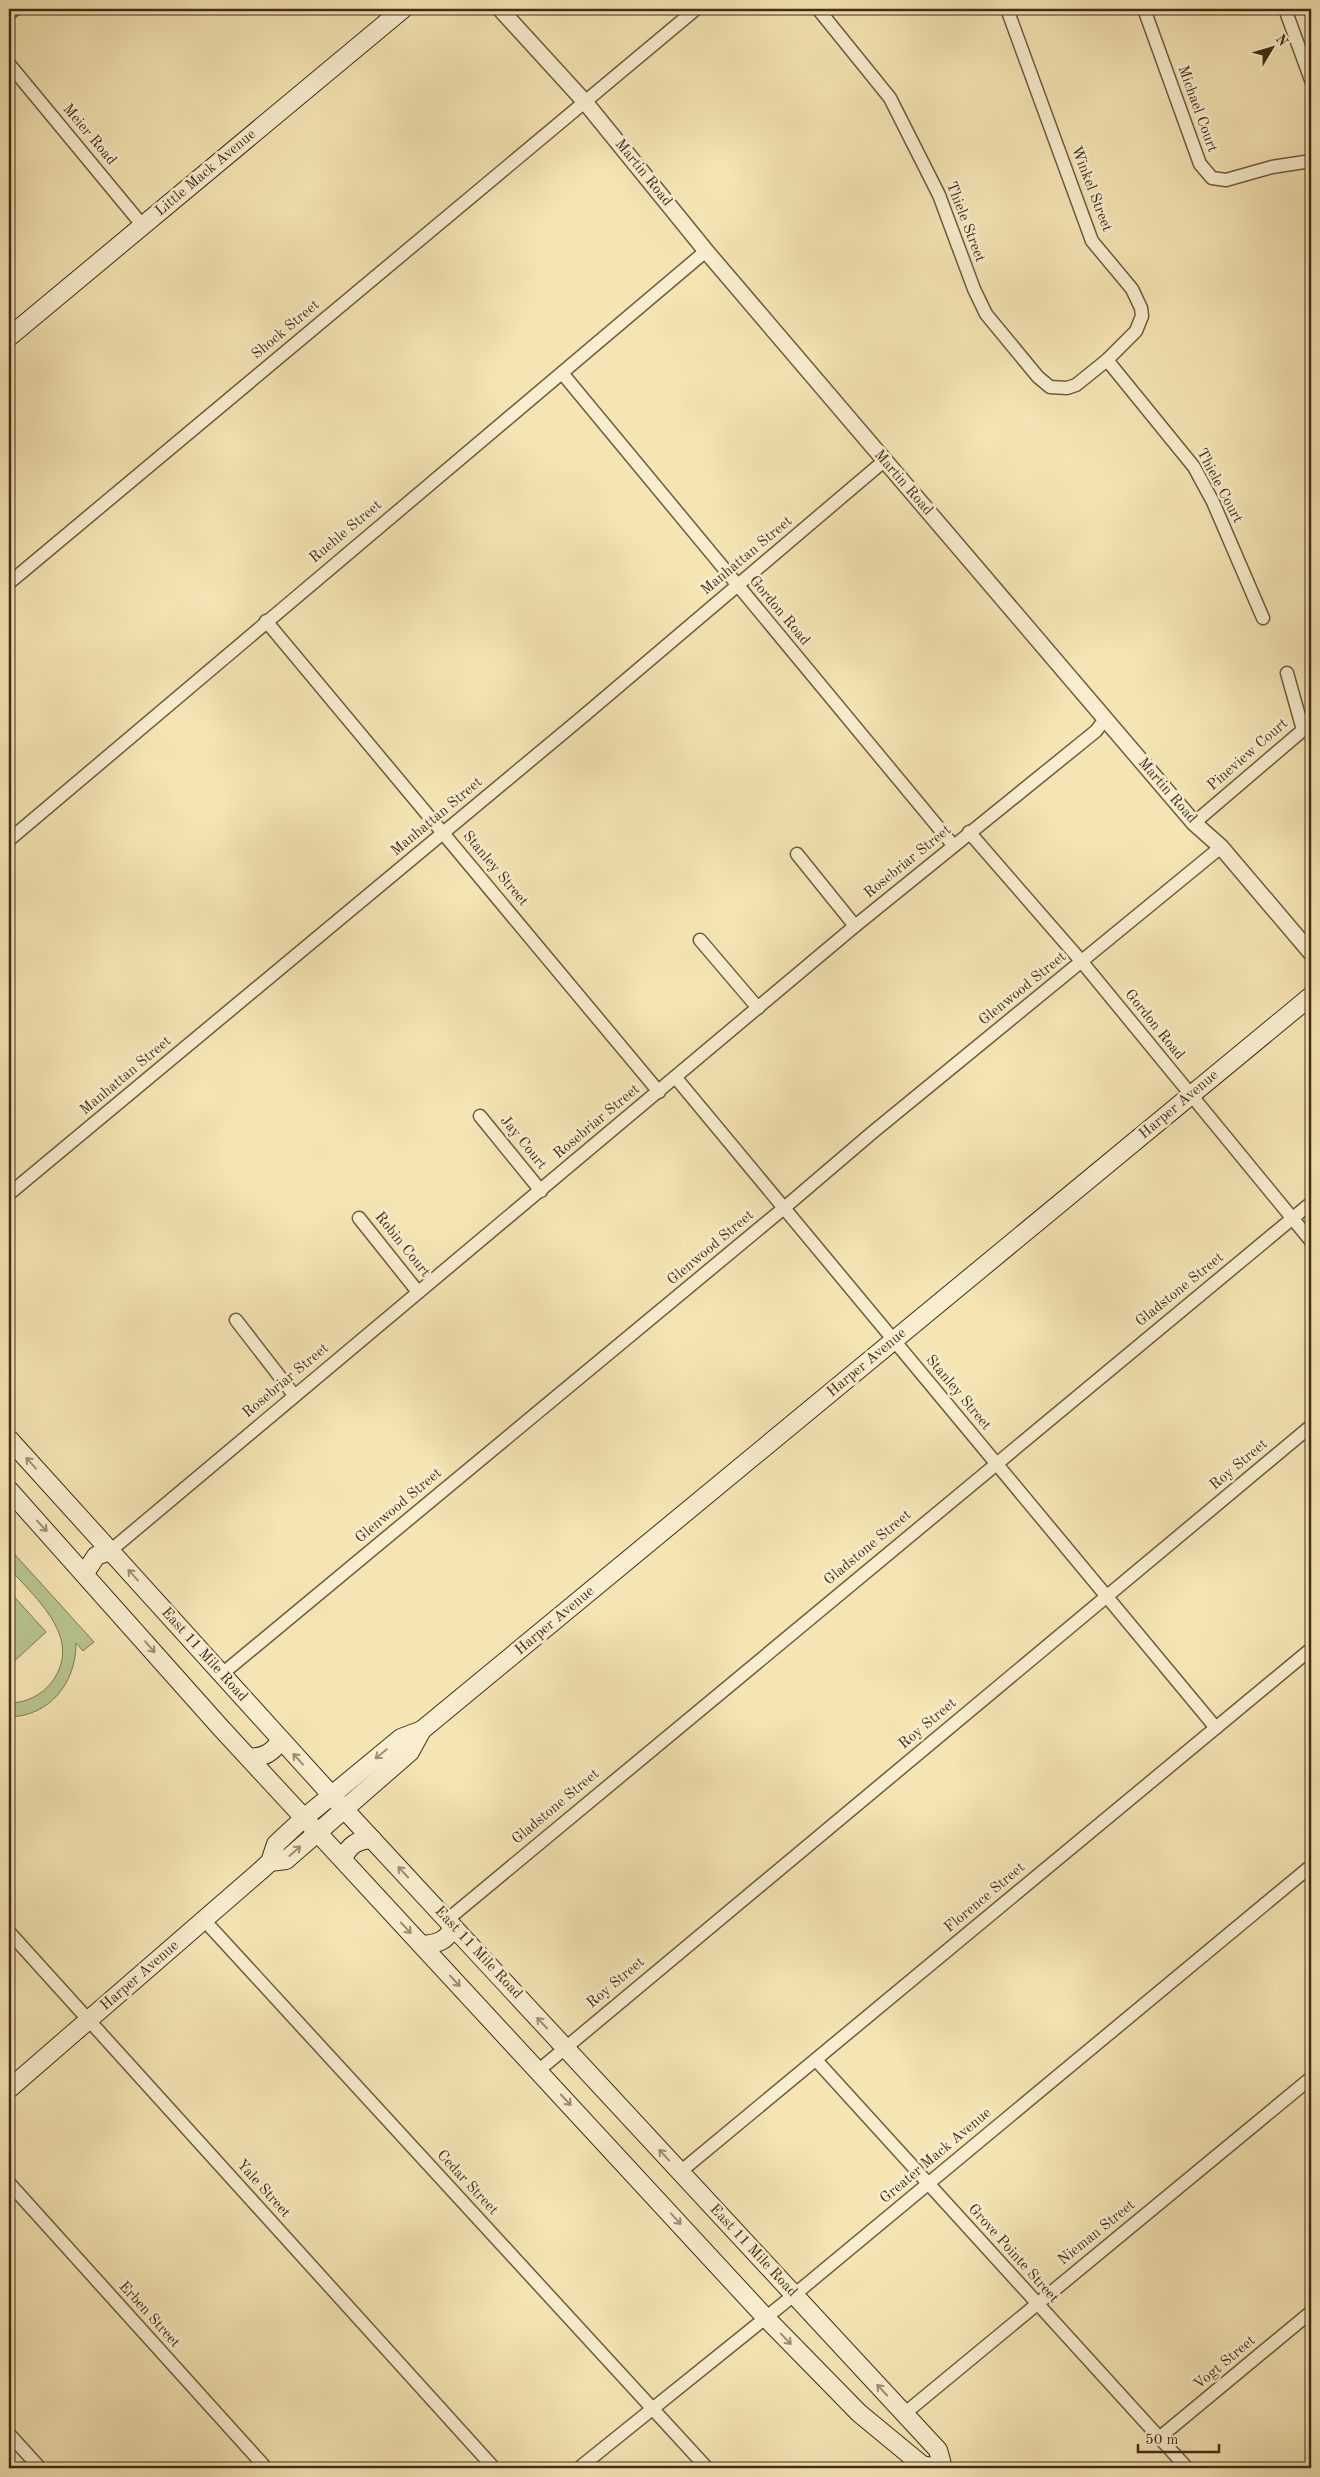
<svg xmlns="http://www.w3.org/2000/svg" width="1320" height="2477" viewBox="0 0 1320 2477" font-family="'Old Standard TT',serif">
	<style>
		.green { fill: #b8c590; stroke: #7d7952 }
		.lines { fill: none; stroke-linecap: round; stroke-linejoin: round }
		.minor-casing { stroke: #6f5b3d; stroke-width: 15 }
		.tertiary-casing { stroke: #6f5b3d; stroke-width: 18 }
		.secondary-casing { stroke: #422d15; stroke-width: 20 }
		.minor { stroke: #f8eecf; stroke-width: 12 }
		.tertiary { stroke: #f8eecf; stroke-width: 15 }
		.secondary { stroke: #f8eecf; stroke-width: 18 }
		.oneway { stroke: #9d8e72 }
		.labels { text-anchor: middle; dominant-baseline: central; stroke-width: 5; stroke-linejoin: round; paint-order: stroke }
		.street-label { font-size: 15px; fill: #422d15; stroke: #f8eecf }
	</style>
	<rect width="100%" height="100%" fill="#f5e5b5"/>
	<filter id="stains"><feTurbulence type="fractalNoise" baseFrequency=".004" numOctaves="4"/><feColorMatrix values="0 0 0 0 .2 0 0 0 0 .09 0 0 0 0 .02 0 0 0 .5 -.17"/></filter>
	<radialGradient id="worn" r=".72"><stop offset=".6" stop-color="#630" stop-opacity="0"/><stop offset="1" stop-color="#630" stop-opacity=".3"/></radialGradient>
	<!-- green -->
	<g class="green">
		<path d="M9,1548L94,1642L83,1651L76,1643C76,1683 50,1716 9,1717V1703C26,1703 42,1695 52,1682C84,1638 36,1599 9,1568Z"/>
		<path d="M9,1591L46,1632L9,1666Z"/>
	</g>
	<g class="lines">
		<defs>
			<g id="minor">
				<path d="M818,9L890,98L939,195L974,289L986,314L1038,377L1050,387L1067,388L1076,385L1107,360L1136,331L1142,316L1141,308L1132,289L1092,241L1007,9"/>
				<path d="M1144,9L1200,164L1212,178L1226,180L1272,167L1311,161"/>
				<path d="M1285,9L1311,80"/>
				<path d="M9,14L15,9"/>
				<path d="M9,64L143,226"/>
				<path d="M1107,360L1194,467L1213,502L1263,618"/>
				<path d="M562,373L953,845"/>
				<path d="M9,583L696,9"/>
				<path d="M266,621L659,1092"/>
				<path d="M1194,823L1303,730L1287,673"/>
				<path d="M969,832L1082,962L1311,1241"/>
				<path d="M9,840L706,251"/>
				<path d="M797,854L855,926"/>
				<path d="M700,940L758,1008"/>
				<path d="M676,1078L1216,1728"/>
				<path d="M480,1116L541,1191"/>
				<path d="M9,1194L580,719L884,461"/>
				<path d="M359,1218L418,1292"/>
				<path d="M236,1320L294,1395"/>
				<path d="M110,1551L855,926L1096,731L1105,719"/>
				<path d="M222,1674L784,1208L873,1132L1221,847"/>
				<path d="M204,1920L707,2468"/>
				<path d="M447,1920L1311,1203"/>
				<path d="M9,1932L494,2468"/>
				<path d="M816,2060L1187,2468"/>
				<path d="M539,2070L1311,1426"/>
				<path d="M680,2172L1311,1649"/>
				<path d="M9,2183L266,2468"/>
				<path d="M904,2414L1311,2078"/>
				<path d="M9,2434L40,2468"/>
				<path d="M1159,2438L1311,2312"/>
				<path d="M579,2468L794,2295L1311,1866"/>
			</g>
			<path id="tertiary" d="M500,9L585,102L706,251L1194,823L1221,847L1311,953"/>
			<g id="secondary">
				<path d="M9,337L403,9"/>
				<path d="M9,1439L344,1809L938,2450L943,2468"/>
				<path d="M9,1490L220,1727L766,2318L859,2413L922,2465L938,2468"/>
				<path d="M85,1573L96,1556L110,1551"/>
				<path d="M249,1758C265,1757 272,1753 281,1740"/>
				<path d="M343,1859C349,1845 357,1840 372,1839"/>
				<path d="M270,1862L286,1860L410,1752L422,1730L1311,996"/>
				<path d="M422,1945C437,1944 447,1941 453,1927"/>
				<path d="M9,2089L259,1872L270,1862L276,1844L304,1818L401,1738L422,1730"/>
			</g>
		</defs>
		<!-- minor casing -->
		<use href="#minor" class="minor-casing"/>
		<!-- tertiary casing -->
		<use href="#tertiary" class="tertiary-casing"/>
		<!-- secondary casing -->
		<use href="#secondary" class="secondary-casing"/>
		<!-- minor -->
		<use href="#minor" class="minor"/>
		<!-- tertiary -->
		<use href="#tertiary" class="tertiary"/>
		<!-- secondary -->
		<use href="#secondary" class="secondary"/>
	</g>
	<!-- one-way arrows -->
	<defs><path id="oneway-shaft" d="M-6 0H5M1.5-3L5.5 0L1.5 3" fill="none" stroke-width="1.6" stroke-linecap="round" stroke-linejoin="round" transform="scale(1.25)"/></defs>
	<g class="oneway">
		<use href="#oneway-shaft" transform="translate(31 1463) rotate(-132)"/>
		<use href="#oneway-shaft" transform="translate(42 1526) rotate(47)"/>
		<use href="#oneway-shaft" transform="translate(133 1575) rotate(-132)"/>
		<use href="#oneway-shaft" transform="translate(150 1647) rotate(49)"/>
		<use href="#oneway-shaft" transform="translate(381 1754) rotate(141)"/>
		<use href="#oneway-shaft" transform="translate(298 1759) rotate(-132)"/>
		<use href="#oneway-shaft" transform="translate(295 1851) rotate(-41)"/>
		<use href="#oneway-shaft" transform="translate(403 1872) rotate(-133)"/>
		<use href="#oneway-shaft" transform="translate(406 1928) rotate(47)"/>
		<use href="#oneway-shaft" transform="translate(455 1981) rotate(47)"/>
		<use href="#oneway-shaft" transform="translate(542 2023) rotate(-133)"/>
		<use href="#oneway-shaft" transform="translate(566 2100) rotate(47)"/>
		<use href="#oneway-shaft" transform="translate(664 2155) rotate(-133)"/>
		<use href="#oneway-shaft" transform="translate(676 2219) rotate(48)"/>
		<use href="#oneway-shaft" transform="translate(786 2339) rotate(46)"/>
		<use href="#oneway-shaft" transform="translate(882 2390) rotate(-133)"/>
	</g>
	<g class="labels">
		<!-- street labels -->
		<g class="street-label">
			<text transform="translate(1197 109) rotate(70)">Michael Court</text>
			<text transform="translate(89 135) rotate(50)">Meier Road</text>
			<text transform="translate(206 173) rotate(-40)">Little Mack Avenue</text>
			<text transform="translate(643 173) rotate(51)">Martin Road</text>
			<text transform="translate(1091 189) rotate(69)">Winkel Street</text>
			<text transform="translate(965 222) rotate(69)">Thiele Street</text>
			<text transform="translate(286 330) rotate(-40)">Shock Street</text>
			<text transform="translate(903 483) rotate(49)">Martin Road</text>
			<text transform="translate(1219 486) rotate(62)">Thiele Court</text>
			<text transform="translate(346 532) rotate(-40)">Ruehle Street</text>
			<text transform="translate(747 556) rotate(-40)">Manhattan Street</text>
			<text transform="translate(779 611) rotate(50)">Gordon Road</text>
			<text transform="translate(1248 755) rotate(-41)">Pineview Court</text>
			<text transform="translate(1167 791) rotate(49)">Martin Road</text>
			<text transform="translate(437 817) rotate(-40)">Manhattan Street</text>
			<text transform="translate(908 862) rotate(-39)">Rosebriar Street</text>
			<text transform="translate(495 869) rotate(50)">Stanley Street</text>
			<text transform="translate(1023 989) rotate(-39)">Glenwood Street</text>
			<text transform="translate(1154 1025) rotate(51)">Gordon Road</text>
			<text transform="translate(126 1076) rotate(-40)">Manhattan Street</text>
			<text transform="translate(1179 1105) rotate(-40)">Harper Avenue</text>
			<text transform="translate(597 1122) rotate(-40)">Rosebriar Street</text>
			<text transform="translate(523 1143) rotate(51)">Jay Court</text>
			<text transform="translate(402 1245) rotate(51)">Robin Court</text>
			<text transform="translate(711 1248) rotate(-40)">Glenwood Street</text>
			<text transform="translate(1180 1290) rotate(-39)">Gladstone Street</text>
			<text transform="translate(867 1363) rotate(-40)">Harper Avenue</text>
			<text transform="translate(286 1381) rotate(-40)">Rosebriar Street</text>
			<text transform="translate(958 1393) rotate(50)">Stanley Street</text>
			<text transform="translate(1239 1465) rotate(-40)">Roy Street</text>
			<text transform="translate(399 1506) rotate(-40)">Glenwood Street</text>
			<text transform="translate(868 1548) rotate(-40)">Gladstone Street</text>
			<text transform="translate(555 1621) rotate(-40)">Harper Avenue</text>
			<text transform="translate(204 1655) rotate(48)">East 11 Mile Road</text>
			<text transform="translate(928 1724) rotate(-40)">Roy Street</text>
			<text transform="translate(556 1807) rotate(-40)">Gladstone Street</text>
			<text transform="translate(985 1898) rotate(-40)">Florence Street</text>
			<text transform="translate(478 1953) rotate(47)">East 11 Mile Road</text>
			<text transform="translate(140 1976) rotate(-41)">Harper Avenue</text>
			<text transform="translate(616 1983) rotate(-40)">Roy Street</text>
			<text transform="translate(936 2156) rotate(-40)">Greater Mack Avenue</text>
			<text transform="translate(467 2183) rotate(47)">Cedar Street</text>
			<text transform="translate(263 2189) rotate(48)">Yale Street</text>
			<text transform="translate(1097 2233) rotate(-39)">Nieman Street</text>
			<text transform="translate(753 2251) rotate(47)">East 11 Mile Road</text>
			<text transform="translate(1013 2254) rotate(48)">Grove Pointe Street</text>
			<text transform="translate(149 2315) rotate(48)">Erben Street</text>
			<text transform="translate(1225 2363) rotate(-40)">Vogt Street</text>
		</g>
	</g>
	<!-- margin -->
	<rect width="1320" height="2477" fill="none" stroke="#f5e5b5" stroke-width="30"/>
	<rect x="10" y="10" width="1300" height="2457" fill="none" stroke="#422d15" stroke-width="2.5"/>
	<rect x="15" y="15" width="1290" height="2447" fill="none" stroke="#422d15"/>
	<!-- north arrow -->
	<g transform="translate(1272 48) rotate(52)" stroke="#f8eecf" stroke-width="4" paint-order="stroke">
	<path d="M0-4L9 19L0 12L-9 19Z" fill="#422d15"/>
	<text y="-8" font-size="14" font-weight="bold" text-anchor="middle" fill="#422d15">N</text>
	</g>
	<!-- scale -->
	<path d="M1138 2444v8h81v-8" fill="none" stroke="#422d15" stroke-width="2.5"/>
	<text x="1145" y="2444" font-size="15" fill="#422d15" stroke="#f8eecf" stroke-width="4" paint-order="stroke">50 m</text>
	<rect width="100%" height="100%" filter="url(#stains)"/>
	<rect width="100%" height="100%" fill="url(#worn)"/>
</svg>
